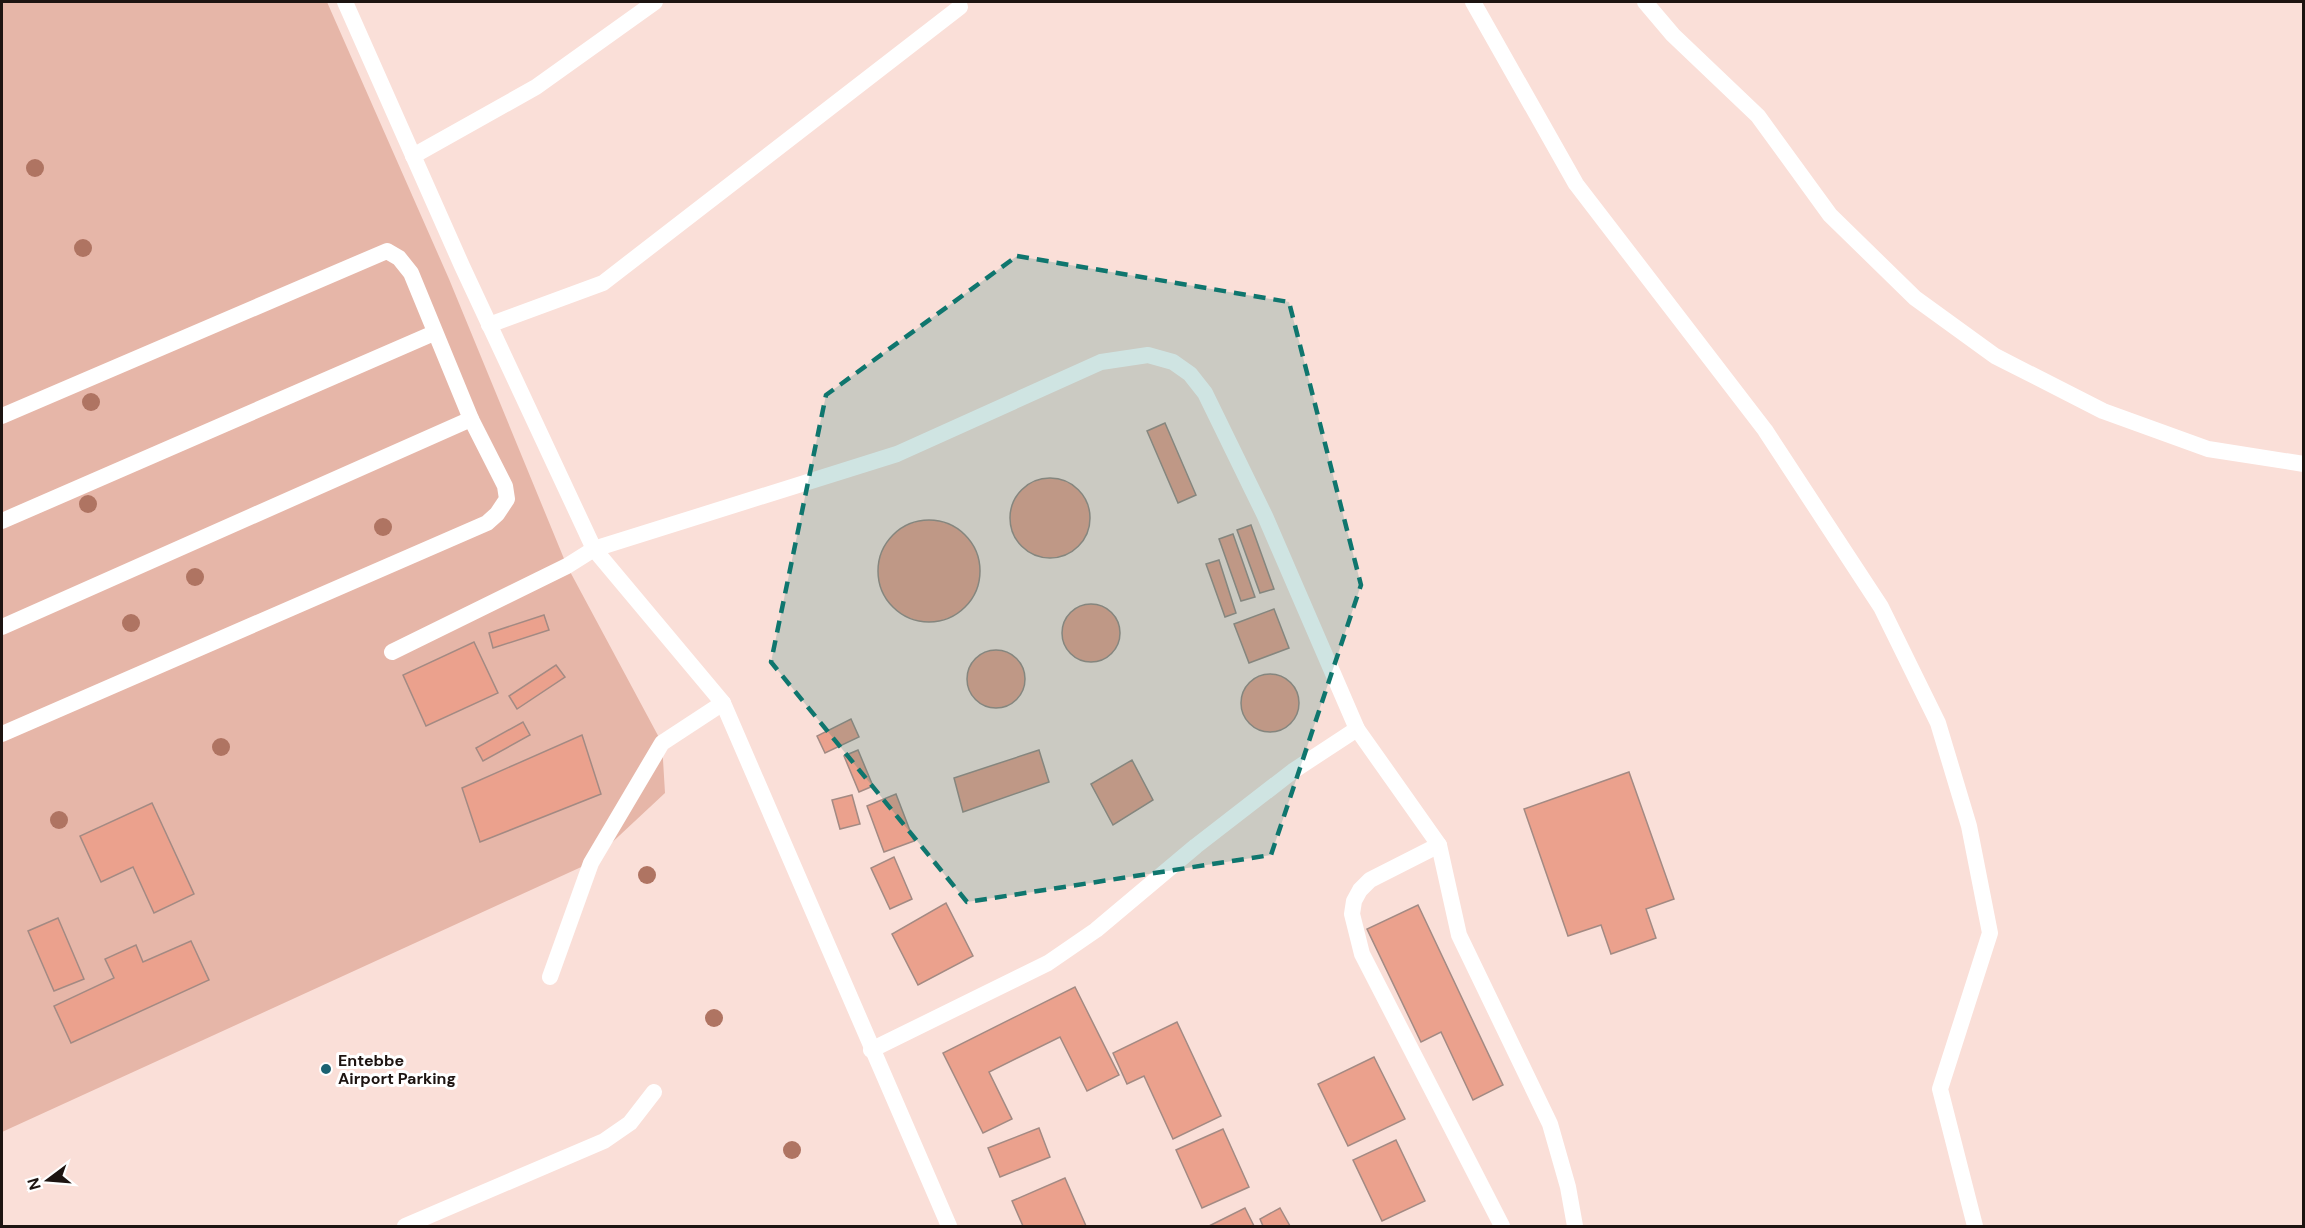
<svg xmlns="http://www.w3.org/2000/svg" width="2305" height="1228" viewBox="0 0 2305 1228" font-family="'DM Sans',sans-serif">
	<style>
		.green { fill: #e6b6a8 }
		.building { fill: #eba18d; stroke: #a38a83; stroke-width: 1.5 }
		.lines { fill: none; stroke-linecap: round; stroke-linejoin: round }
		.lane { stroke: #fff; stroke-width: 16 }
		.tree { fill: #af7462 }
		.marked { fill: #0f766e; fill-opacity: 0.2; stroke: #0f766e; stroke-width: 4.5; stroke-dasharray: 12 8; stroke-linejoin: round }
		.poi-dot { fill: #1b6272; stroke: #fff; stroke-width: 2 }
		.labels { text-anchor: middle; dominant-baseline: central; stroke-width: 6; stroke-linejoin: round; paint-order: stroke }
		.poi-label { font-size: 16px; font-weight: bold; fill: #1d1411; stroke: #fff; text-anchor: start }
	</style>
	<rect width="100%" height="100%" fill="#fadfd8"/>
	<!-- green -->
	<path class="green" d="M2,2H327L449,279L567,566L662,743L665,793L590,863L2,1132Z"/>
	<!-- building -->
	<g class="building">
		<path d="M1165,423L1196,495L1178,503L1147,431Z"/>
		<circle cx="1050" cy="518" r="40"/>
		<circle cx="929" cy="571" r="51"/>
		<path d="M1251,525L1274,589L1260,593L1237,530Z"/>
		<path d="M1233,534L1255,597L1241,601L1219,539Z"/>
		<path d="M1219,560L1236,613L1225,617L1206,564Z"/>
		<circle cx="1091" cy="633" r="29"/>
		<path d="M1274,609L1289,648L1249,663L1234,624Z"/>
		<path d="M544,615L549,630L493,648L489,633Z"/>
		<path d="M474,642L498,693L426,726L403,675Z"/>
		<circle cx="996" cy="679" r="29"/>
		<path d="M556,665L565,677L517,709L509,696Z"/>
		<circle cx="1270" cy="703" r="29"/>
		<path d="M851,719L859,737L825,753L817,736Z"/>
		<path d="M523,722L530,735L483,761L476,748Z"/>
		<path d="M582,735L601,794L480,842L462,788Z"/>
		<path d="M858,750L873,786L859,792L844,756Z"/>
		<path d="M1039,750L1049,782L963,812L954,778Z"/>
		<path d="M1132,760L1153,800L1113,825L1091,784Z"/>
		<path d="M1629,772L1674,899L1646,909L1656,938L1611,954L1601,925L1568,936L1524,809Z"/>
		<path d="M896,794L914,841L884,852L867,806Z"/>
		<path d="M852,795L860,824L840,829L832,800Z"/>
		<path d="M152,803L194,894L154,913L133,867L101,882L80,836Z"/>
		<path d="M894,857L912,899L890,909L871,868Z"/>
		<path d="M946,903L973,956L918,985L892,934Z"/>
		<path d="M1418,905L1503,1085L1473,1100L1441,1032L1421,1042L1367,929Z"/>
		<path d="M58,918L84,979L54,991L28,931Z"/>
		<path d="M191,941L209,980L71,1043L54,1006L114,978L105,959L136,945L143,962Z"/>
		<path d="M1075,987L1119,1075L1087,1091L1060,1037L989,1072L1012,1119L983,1133L943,1053Z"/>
		<path d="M1177,1022L1221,1116L1173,1139L1144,1076L1127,1084L1113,1053Z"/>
		<path d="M1374,1057L1405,1119L1348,1146L1318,1084Z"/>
		<path d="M1039,1128L1050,1157L1000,1177L988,1148Z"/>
		<path d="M1223,1129L1249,1187L1202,1208L1176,1150Z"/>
		<path d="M1396,1140L1425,1201L1382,1221L1353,1160Z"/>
		<path d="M1065,1178L1086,1226H1023L1012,1201Z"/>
		<path d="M1245,1208L1254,1226H1209Z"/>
		<path d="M1280,1208L1290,1226H1263L1260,1219Z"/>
	</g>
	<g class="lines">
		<!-- lane -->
		<g class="lane">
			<path d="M345,2L462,266L594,549L723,703L949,1226"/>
			<path d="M1473,2L1576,184L1765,430L1881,607L1938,723L1969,826L1990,933L1940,1089L1975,1226"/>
			<path d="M1645,2L1673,35L1758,116L1830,215L1915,298L1995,356L2103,411L2208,449L2304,464"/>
			<path d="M413,156L536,87L655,2"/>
			<path d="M489,325L603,283L960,7"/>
			<path d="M2,416L387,251L399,258L411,273L471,419L505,486L507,499L497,514L487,523L2,734"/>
			<path d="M2,521L434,333"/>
			<path d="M2,627L471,419"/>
			<path d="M392,652L567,566L594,549L897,454L1101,362L1148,355L1173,362L1190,374L1205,393L1265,516L1357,729L1439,845L1459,935L1550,1124L1568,1187L1575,1226"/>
			<path d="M1439,845L1370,880L1360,890L1354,901L1352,914L1362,954L1502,1226"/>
			<path d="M550,977L591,863L662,743L723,703"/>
			<path d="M871,1050L1048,963L1096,930L1196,846L1293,771L1357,729"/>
			<path d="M405,1226L604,1141L630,1123L654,1092"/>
		</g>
	</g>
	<!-- trees -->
	<g class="tree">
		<circle cx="35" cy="168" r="9"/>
		<circle cx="83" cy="248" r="9"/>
		<circle cx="91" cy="402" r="9"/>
		<circle cx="88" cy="504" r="9"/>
		<circle cx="383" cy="527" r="9"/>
		<circle cx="195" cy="577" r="9"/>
		<circle cx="131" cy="623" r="9"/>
		<circle cx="221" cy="747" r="9"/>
		<circle cx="59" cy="820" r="9"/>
		<circle cx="647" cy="875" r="9"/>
		<circle cx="714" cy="1018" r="9"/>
		<circle cx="792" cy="1150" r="9"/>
	</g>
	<!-- marked area -->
	<path class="marked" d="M1017,256L1289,302L1361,585L1271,855L967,902L771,662L826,395Z"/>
	<!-- markers -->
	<circle class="poi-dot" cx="326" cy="1069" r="6"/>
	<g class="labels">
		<!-- poi labels -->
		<g class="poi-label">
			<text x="338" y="1060">Entebbe<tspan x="338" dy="18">Airport Parking</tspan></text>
		</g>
	</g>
	<!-- border -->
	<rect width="2305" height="1228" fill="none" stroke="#1d1411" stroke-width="6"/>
	<!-- north arrow -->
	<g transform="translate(48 1180) rotate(254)" stroke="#ffffff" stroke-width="4.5" paint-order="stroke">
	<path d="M0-4.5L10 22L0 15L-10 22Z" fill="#1d1411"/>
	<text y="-9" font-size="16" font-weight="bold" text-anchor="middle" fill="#1d1411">N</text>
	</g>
</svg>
